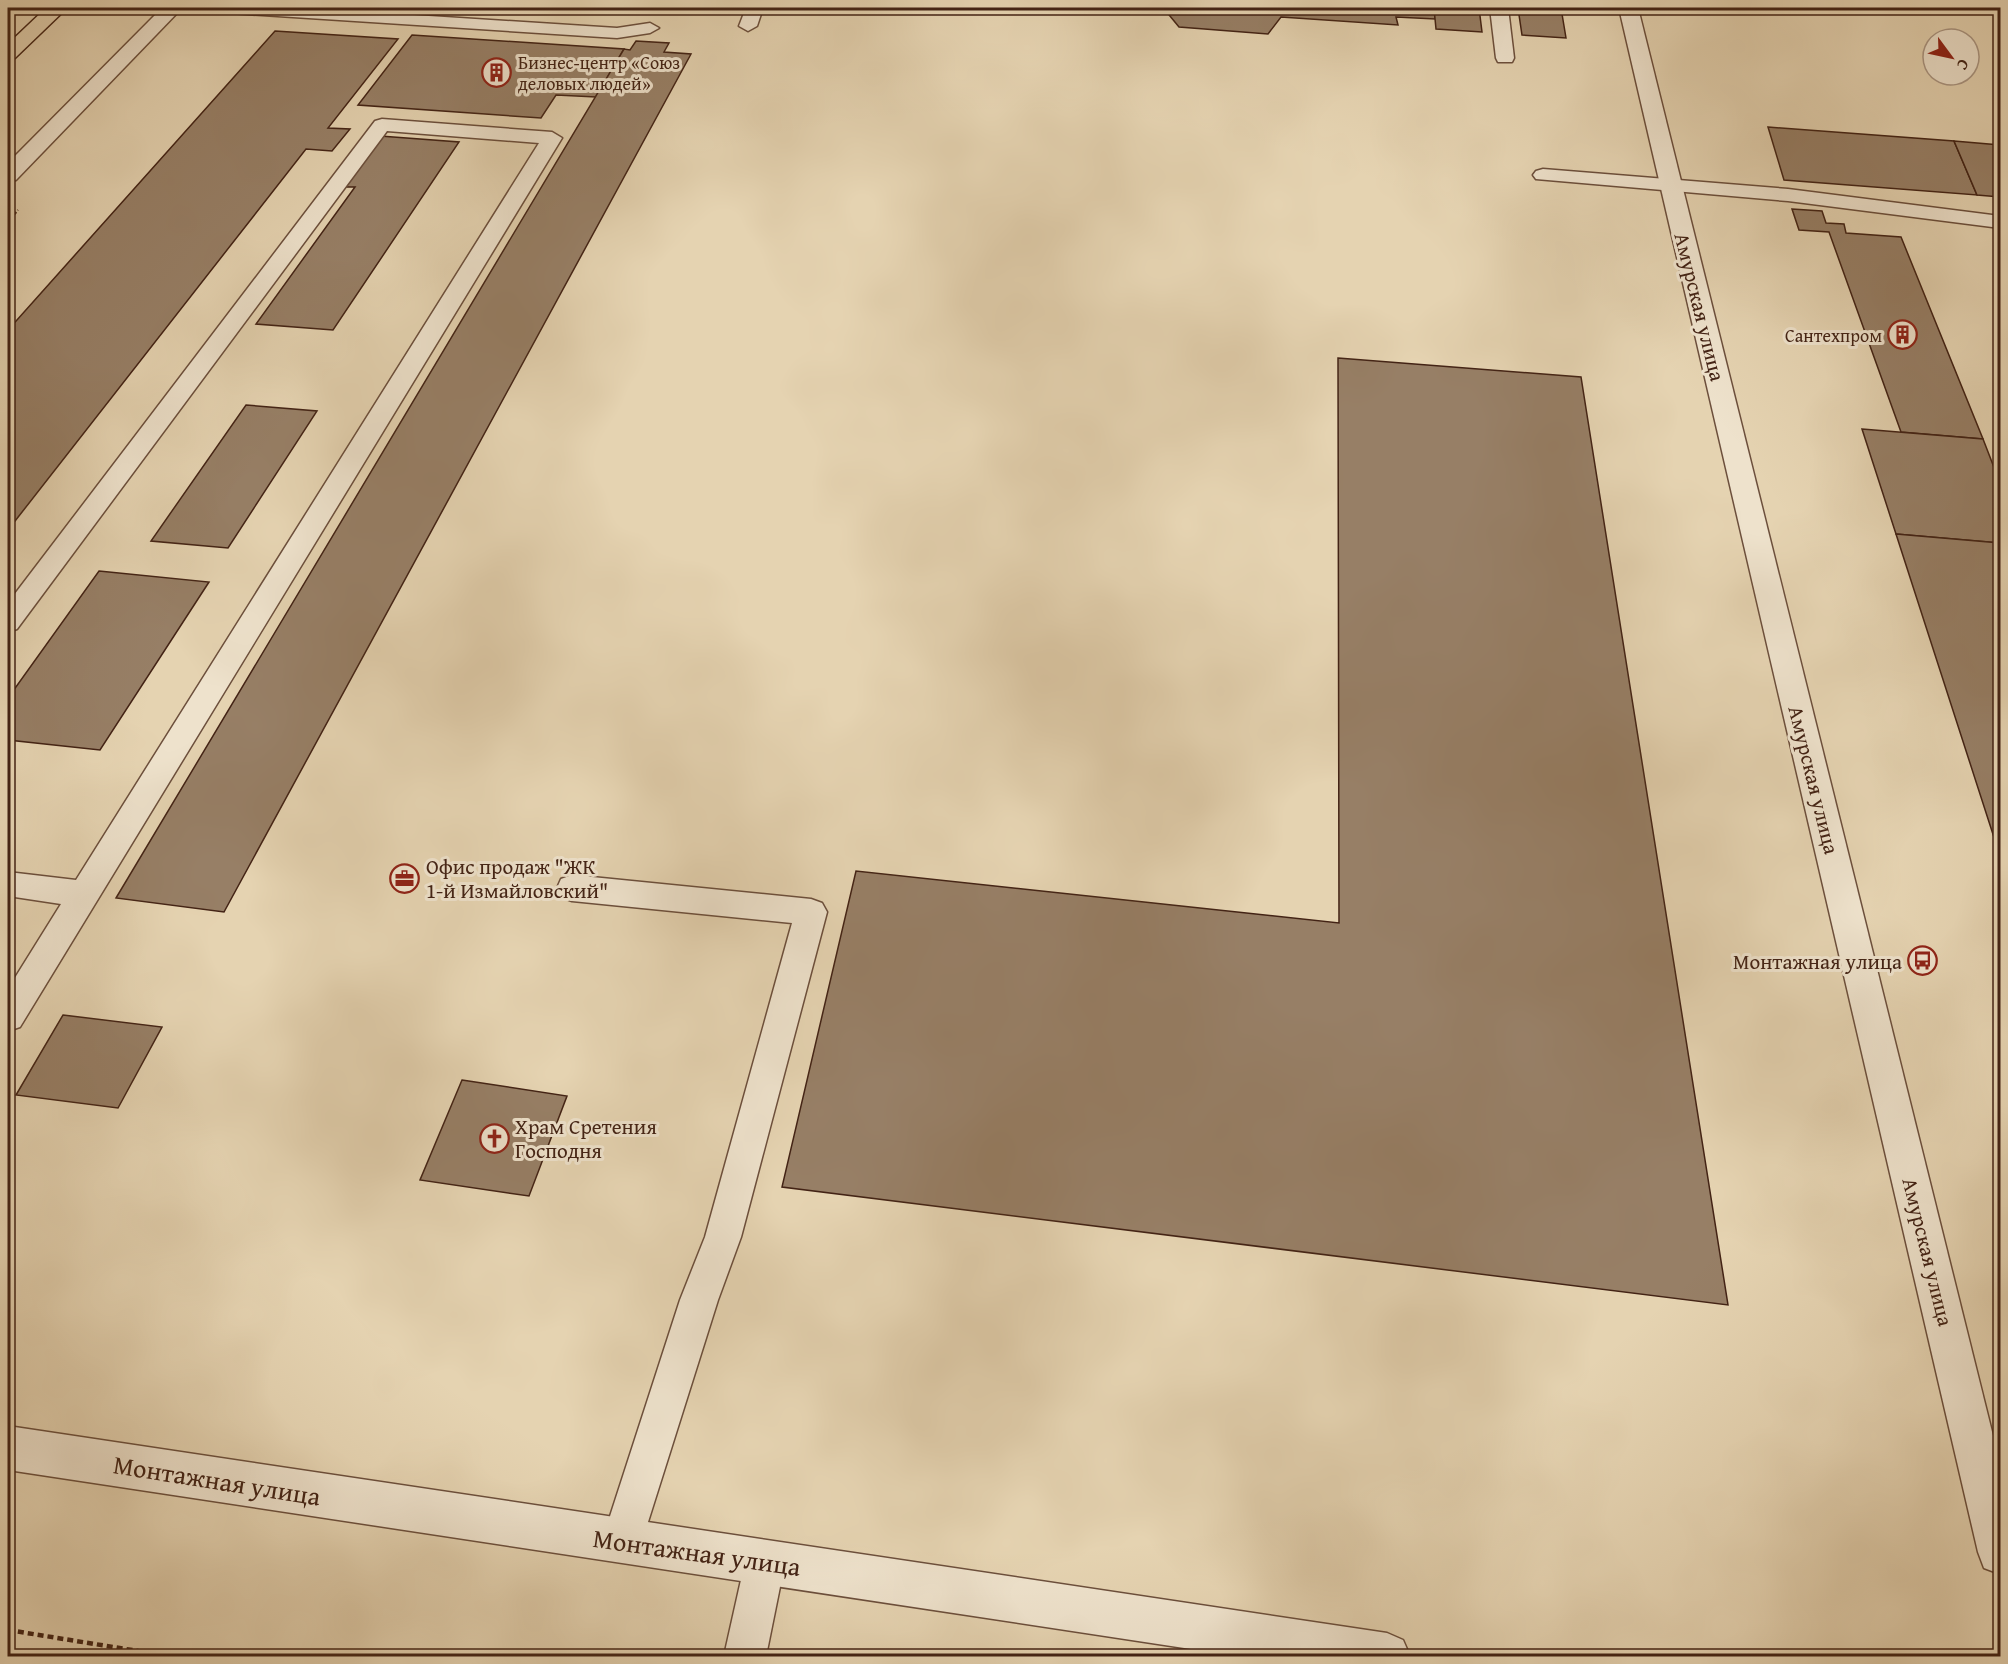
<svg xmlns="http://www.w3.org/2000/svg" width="2008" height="1664" viewBox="0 0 2008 1664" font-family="'Gentium Book Plus',serif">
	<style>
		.building { fill: #977f66; stroke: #432315; stroke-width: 1.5 }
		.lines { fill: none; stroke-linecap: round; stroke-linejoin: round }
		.service-casing { stroke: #6c4f3c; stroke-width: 3 }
		.tertiary-casing { stroke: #6c4f3c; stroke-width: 3 }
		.primary-casing { stroke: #432315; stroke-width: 3 }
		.path-far1 { stroke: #432315; stroke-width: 2; stroke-dasharray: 3 2; stroke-linecap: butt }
		.path { stroke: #432315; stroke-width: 4.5; stroke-dasharray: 6 4; stroke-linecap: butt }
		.service { fill: #eee2cc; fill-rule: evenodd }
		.tertiary { fill: #eee2cc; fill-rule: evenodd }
		.primary { fill: #e5d3b1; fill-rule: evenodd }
		.labels { text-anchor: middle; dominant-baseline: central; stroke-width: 6; stroke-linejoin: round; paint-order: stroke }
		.far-poi-label { font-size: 18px; fill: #432315; stroke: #eee2cc; text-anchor: start }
		.street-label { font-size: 21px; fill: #432315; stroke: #eee2cc }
		.poi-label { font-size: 21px; fill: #432315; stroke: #eee2cc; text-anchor: start }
		.near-street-label { font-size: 26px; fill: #432315; stroke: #eee2cc }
	</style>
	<rect width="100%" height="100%" fill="#e5d3b1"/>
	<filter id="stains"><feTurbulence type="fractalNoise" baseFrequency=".00333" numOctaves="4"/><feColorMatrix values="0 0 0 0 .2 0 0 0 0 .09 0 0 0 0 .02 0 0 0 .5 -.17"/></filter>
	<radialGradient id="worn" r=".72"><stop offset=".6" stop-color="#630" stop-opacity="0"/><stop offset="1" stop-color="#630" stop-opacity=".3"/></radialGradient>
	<!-- building -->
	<g class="building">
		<path d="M1135,8H1434L1435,19L1396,17L1398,25L1281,17L1268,34L1179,27L1165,10Z"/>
		<path d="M1434,8H1479L1482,32L1436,29Z"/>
		<path d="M1518,8H1561L1566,38L1522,35Z"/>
		<path d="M275,31L398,39L328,128L350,129L332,151L306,149L8,530V330Z"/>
		<path d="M412,35L624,49L596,97L556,95L541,118L358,105Z"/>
		<path d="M636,41L669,43L664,52L691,54L224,912L116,898L624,49L630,50Z"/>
		<path d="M1768,127L1954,141L1977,195L1784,180Z"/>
		<path d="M380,136L459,142L333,330L256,324L355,187H343Z"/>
		<path d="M1954,141L2000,145V197L1977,195Z"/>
		<path d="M1792,209L1822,211L1826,223L1844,224L1846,233L1901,237L1983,439L1901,432L1829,232L1799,230Z"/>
		<path d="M1338,358L1581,377L1728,1305L782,1187L856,871L1339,923Z"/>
		<path d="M246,405L317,411L228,548L151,541Z"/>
		<path d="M1862,429L1983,439L2000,483V543L1896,534Z"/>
		<path d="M1896,534L2000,543V856Z"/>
		<path d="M99,571L209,582L100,750L8,740V698Z"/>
		<path d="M63,1015L162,1027L118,1108L16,1095Z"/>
		<path d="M462,1080L567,1096L529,1196L420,1180Z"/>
	</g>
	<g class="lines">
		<defs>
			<g id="service">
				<path d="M221,8H305L617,28L650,23L659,28L650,33L617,38L230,13Z"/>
				<path d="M746,8H763L757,26L748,31L739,26Z"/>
				<path d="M1490,8H1508L1514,58L1512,62H1498L1496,58Z"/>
				<path d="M382,119L552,132L562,138L20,1027L8,1031V989L61,904L8,896V872L76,880L539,143L387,131L17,629L8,632V603L375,121Z"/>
				<path d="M1543,169L1788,189L2000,216V228L1788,201L1536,179L1533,175L1536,171Z"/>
				<path d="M572,875L811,899L822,903L827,912L741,1237L718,1300L642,1541L636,1555L622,1561L608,1555L602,1541L680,1300L705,1237L792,923L572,901L561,897L557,888L561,879Z"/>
				<path d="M765,1542L779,1548L785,1562L766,1656H724L745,1562L751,1548Z"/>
			</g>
			<g id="tertiary">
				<path d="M162,8H182L16,180L8,182V163Z"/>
				<path d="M1619,8H1638L2000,1464V1574L1984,1568L1978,1552Z"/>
				<path d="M8,1426L1387,1633L1403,1640L1410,1656H1237L8,1470Z"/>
			</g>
			<path id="primary" d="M46,8H67L15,58L8,60V44Z"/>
		</defs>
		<!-- service casing -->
		<use href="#service" class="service-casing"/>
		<!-- tertiary casing -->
		<use href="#tertiary" class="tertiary-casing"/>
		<!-- primary casing -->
		<use href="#primary" class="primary-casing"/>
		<!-- path-far1 -->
		<path class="path-far1" d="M8,222L18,210"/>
		<!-- path -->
		<path class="path" d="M8,1630L169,1656"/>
		<!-- service -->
		<use href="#service" class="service"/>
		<!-- tertiary -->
		<use href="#tertiary" class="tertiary"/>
		<!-- primary -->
		<use href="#primary" class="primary"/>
	</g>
	<!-- icons -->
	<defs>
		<symbol id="building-ring" viewBox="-11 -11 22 22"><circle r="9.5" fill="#eee2cc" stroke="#8f2418" stroke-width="1.5"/><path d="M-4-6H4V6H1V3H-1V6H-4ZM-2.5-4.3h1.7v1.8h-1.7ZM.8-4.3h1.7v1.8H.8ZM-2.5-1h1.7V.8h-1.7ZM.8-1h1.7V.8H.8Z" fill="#8f2418"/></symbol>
		<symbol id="office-ring" viewBox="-11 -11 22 22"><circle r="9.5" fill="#eee2cc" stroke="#8f2418" stroke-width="1.5"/><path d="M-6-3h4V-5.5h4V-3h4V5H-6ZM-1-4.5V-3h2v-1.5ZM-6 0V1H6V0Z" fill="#8f2418"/></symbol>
		<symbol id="bus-ring" viewBox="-11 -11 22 22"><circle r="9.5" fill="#eee2cc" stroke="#8f2418" stroke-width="1.5"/><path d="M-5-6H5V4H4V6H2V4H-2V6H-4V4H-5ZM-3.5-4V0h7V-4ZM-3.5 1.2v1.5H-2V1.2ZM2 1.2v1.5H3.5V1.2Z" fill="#8f2418"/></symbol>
		<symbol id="church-ring" viewBox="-11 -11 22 22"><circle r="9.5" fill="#eee2cc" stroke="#8f2418" stroke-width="1.5"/><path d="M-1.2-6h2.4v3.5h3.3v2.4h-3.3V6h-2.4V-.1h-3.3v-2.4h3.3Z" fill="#8f2418"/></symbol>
	</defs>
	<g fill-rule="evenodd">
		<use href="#building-ring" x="480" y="56" width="33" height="33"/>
		<use href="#building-ring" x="1886" y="318" width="33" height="33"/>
		<use href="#office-ring" x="388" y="862" width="33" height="33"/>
		<use href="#bus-ring" x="1906" y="944" width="33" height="33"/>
		<use href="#church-ring" x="478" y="1122" width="33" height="33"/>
	</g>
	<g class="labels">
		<!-- far-poi labels -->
		<g class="far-poi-label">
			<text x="518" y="62">Бизнес-центр «Союз<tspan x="518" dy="21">деловых людей»</tspan></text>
			<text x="1882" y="335" text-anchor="end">Сантехпром</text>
		</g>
		<!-- street labels -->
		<g class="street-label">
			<text transform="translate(1700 307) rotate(76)">Амурская улица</text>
			<text transform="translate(1814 780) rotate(76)">Амурская улица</text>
			<text transform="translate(1928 1252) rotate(76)">Амурская улица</text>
		</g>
		<!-- poi labels -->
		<g class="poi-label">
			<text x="426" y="866">Офис продаж "ЖК<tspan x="426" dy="24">1-й Измайловский"</tspan></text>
			<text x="1902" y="961" text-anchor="end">Монтажная улица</text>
			<text x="515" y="1126">Храм Сретения<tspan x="515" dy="24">Господня</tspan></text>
		</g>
		<!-- near-street labels -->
		<g class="near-street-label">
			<text transform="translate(217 1480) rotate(9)">Монтажная улица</text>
			<text transform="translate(697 1552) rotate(8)">Монтажная улица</text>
		</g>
	</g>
	<!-- margin -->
	<rect width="2008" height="1664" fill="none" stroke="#e5d3b1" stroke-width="30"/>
	<rect x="9" y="9" width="1990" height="1646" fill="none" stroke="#432315" stroke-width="3"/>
	<rect x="15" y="15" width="1978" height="1634" fill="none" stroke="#432315" stroke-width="1.5"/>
	<!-- north arrow -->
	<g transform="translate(1951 57) rotate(123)"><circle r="28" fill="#eee2cc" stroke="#aa9683" stroke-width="1.5"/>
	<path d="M0-4.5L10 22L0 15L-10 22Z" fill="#8f2418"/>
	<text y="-9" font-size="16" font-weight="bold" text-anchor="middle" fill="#432315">С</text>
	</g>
	<rect width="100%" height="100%" filter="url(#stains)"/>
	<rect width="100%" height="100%" fill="url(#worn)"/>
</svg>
